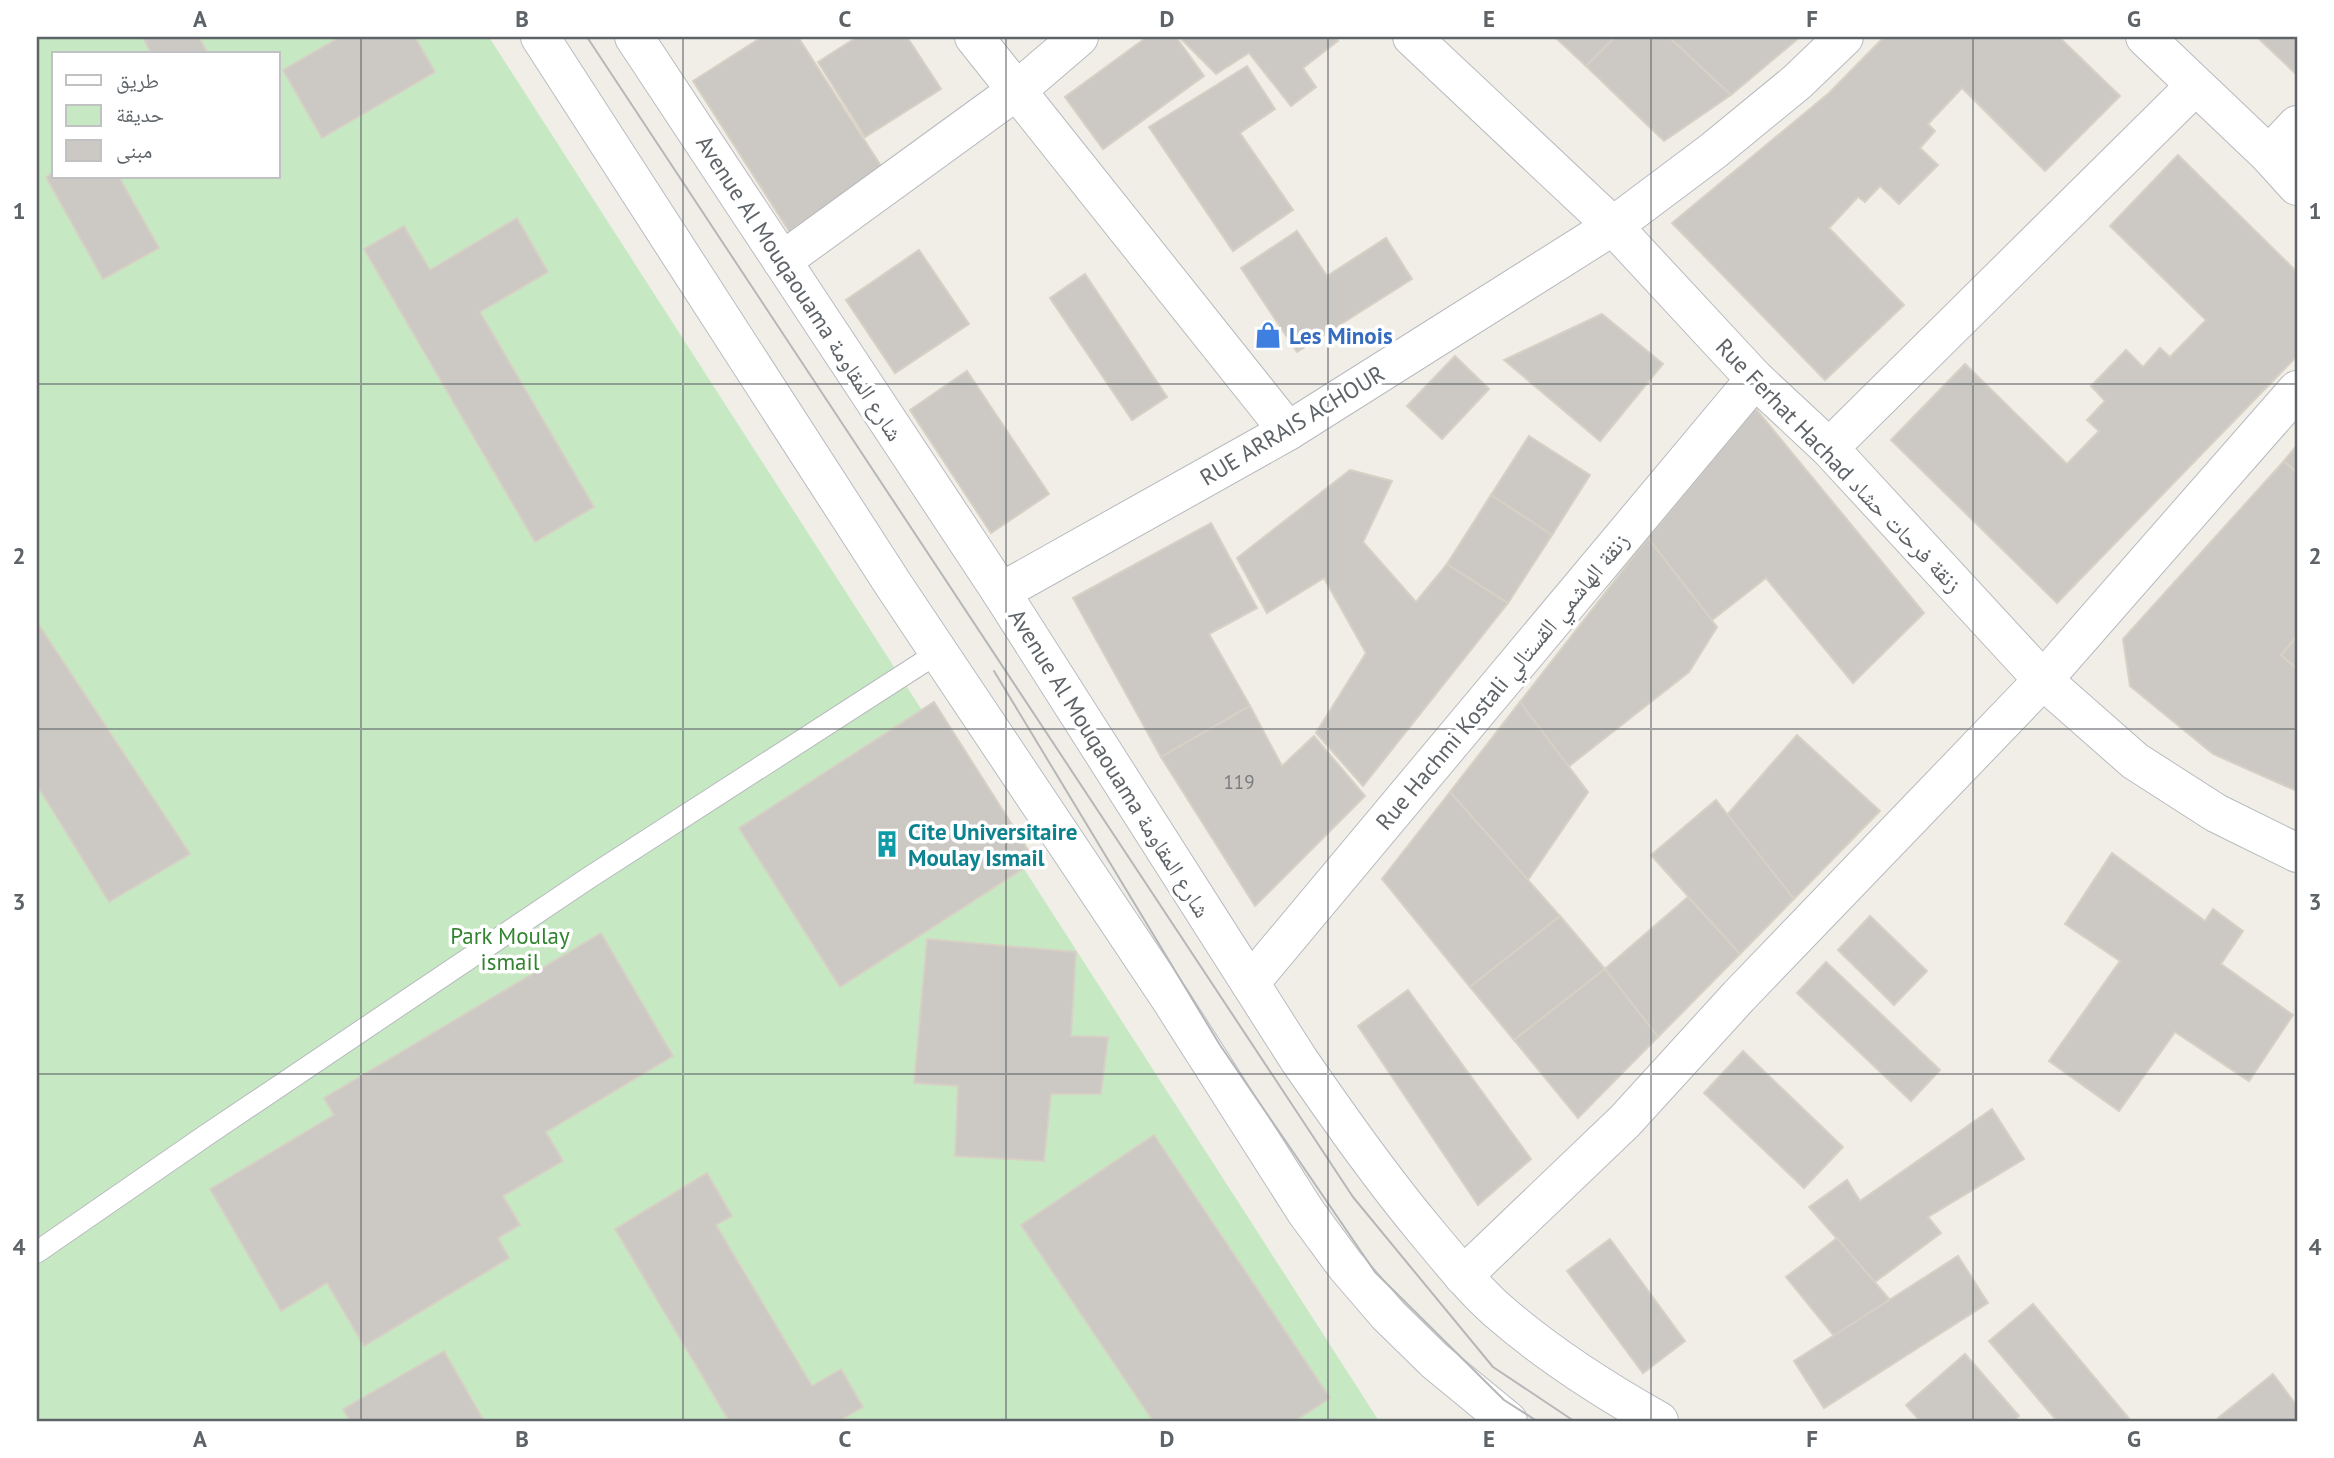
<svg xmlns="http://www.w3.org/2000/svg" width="2334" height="1458" viewBox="0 0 2334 1458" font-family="'PT Sans','Noto Naskh Arabic',sans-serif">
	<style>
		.green { fill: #c6e9c3; fill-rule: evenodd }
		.building { fill: #ccc9c4; stroke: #d7d0c5; stroke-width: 2 }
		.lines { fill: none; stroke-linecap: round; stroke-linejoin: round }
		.lane-casing { stroke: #b7babe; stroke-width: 23 }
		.street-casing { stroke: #b7babe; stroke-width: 40 }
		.secondary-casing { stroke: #b8bcc1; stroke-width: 40 }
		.lane { stroke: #fff; stroke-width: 21 }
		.street { stroke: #fff; stroke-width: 38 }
		.secondary { stroke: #fff; stroke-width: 38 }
		.tram { stroke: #b6b7b8; stroke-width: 2 }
		.grid { fill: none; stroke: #5e6368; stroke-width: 2; stroke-opacity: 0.55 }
		.labels { text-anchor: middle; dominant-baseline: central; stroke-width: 7; stroke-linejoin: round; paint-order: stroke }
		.number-label { font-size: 19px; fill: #7a7c7f }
		.street-label { font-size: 23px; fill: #5e6368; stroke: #fff }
		.shop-label { font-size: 23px; font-weight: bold; fill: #366cbe; stroke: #fff; text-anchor: start }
		.culture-label { font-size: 23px; font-weight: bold; fill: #0d838f; stroke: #fff; text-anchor: start }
		.park-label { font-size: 23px; fill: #338430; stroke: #fff }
		.neatline { fill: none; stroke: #5e6368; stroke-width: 2.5 }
		.grid-label { font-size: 23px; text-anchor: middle; font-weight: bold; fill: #5e6368 }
	</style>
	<rect width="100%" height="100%" fill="#f1eee7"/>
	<!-- green -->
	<path class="green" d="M37,37H489L1379,1421H37ZM54,54H278V177H54Z"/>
	<!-- building -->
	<g class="building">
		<path d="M143,37H199L208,54H151Z"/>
		<path d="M340,37H415L435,72L322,138L283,70Z"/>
		<path d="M762,37H798L883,169L789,231L693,81Z"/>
		<path d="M857,37H907L941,89L865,137L818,62Z"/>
		<path d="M1147,37H1176L1204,76L1103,149L1065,97Z"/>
		<path d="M1179,37H1334L1338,41L1303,68L1316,87L1291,106L1249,53L1216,74Z"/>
		<path d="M1555,37H1615L1586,66Z"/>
		<path d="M1615,37H1644L1646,39L1648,37H1669L1731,95L1664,141L1586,66Z"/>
		<path d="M1669,37H1800L1731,95Z"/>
		<path d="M1884,37H2059L2120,96L2045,171L1962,88L1928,124L1935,131L1920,148L1938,165L1899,204L1880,186L1865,202L1858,197L1829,228L1904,305L1825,380L1672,223L1829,93Z"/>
		<path d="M2257,37H2297V75Z"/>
		<path d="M1247,66L1275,109L1240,133L1293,210L1233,251L1149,127Z"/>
		<path d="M2178,155L2297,272V356L2057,603L1891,440L1965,364L2067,464L2099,431L2087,420L2105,401L2091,386L2126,350L2143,367L2160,348L2170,357L2206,320L2110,226Z"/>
		<path d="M54,172V177H119L159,248L103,279L46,177Z"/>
		<path d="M517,218L548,272L480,312L594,507L535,542L364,249L404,226L430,270Z"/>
		<path d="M1297,231L1327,276L1386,238L1412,279L1297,352L1241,268Z"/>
		<path d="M919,250L969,324L895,373L846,300Z"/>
		<path d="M1085,274L1167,397L1132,420L1050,298Z"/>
		<path d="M1602,314L1663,364L1600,441L1504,360Z"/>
		<path d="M1455,356L1489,389L1442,439L1407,406Z"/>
		<path d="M967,371L1049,494L991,533L910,410Z"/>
		<path d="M1755,408L1924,613L1853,683L1766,578L1712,620L1648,538Z"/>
		<path d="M1529,436L1590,475L1552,535L1491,495Z"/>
		<path d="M2297,445V473L2284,461Z"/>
		<path d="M2284,461L2297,473V636L2281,655L2297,669V791L2213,754L2130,686L2123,639Z"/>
		<path d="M1350,470L1392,481L1363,542L1416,602L1447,564L1508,603L1363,786L1316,733L1366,653L1324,578L1267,613L1237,558Z"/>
		<path d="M1491,495L1552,535L1508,603L1447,564Z"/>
		<path d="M1211,523L1257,608L1209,634L1250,706L1161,757L1073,598Z"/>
		<path d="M1648,538L1717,627L1689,672L1568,767L1520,702Z"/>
		<path d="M37,622L190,854L109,902L37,785Z"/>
		<path d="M2297,636V669L2281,655Z"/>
		<path d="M934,702L1035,861L840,987L739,828Z"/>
		<path d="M1520,702L1588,792L1528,880L1450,792Z"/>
		<path d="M1250,706L1282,766L1314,736L1365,796L1255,906L1161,757Z"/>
		<path d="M1797,735L1880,811L1794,899L1727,815Z"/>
		<path d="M1450,792L1560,916L1470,987L1382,879Z"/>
		<path d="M1716,800L1794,899L1740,954L1651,855Z"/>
		<path d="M2112,853L2205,921L2213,909L2243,931L2221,964L2293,1015L2249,1081L2175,1032L2119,1111L2049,1061L2120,961L2065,924Z"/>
		<path d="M1688,897L1740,954L1658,1037L1605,969Z"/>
		<path d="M1560,916L1605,969L1514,1040L1470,987Z"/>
		<path d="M1870,916L1927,971L1894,1005L1838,950Z"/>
		<path d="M601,933L673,1056L546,1132L563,1161L503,1196L520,1225L498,1238L509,1258L364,1346L327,1283L281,1311L210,1189L334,1115L324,1098Z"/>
		<path d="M927,939L1076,952L1071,1036L1108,1037L1101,1094H1051L1044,1161L955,1156L958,1086L914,1083Z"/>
		<path d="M1826,962L1940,1070L1911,1101L1797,993Z"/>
		<path d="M1605,969L1658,1037L1578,1118L1514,1040Z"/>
		<path d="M1408,990L1531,1159L1478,1205L1358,1026Z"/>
		<path d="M1743,1051L1843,1147L1804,1188L1704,1093Z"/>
		<path d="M1992,1109L2024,1159L1928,1217L1941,1233L1875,1282L1809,1207L1847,1180L1860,1201Z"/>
		<path d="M1154,1135L1330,1398L1295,1421H1153L1021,1225Z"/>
		<path d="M707,1173L732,1216L716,1225L812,1386L841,1369L863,1407L839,1421H729L615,1229Z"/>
		<path d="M1837,1238L1890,1300L1834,1336L1786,1277Z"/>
		<path d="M1610,1239L1685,1341L1643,1373L1567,1271Z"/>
		<path d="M1958,1256L1988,1303L1824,1408L1794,1361Z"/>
		<path d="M2033,1304L2131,1421H2057L1989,1341Z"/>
		<path d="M444,1351L484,1421H350L343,1409Z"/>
		<path d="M1965,1354L2019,1416L2013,1421H1920L1906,1405Z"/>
		<path d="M2273,1374L2297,1406V1421H2220L2218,1418Z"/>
	</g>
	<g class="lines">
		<defs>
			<path id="lane" d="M37,1252L205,1136L587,879L939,652"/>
			<g id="street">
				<path d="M974,37L1288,431"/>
				<path d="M1412,37L1613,226L1755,379L1829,448L2043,680L2135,761L2216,813L2297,853"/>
				<path d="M2145,37L2269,155L2297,186"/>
				<path d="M2269,155L2297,125"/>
				<path d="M782,261L1016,91L1079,37"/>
				<path d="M1829,448L2195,86"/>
				<path d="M1001,592L1288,431L1613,226L1713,151L1797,82L1844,37"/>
				<path d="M1250,983L1755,379"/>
				<path d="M1463,1276L1625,1121L1739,996L2043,680L2297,390"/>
			</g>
			<g id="secondary">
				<path d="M540,37L893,584L1171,1000L1306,1212L1345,1265L1388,1315L1435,1361L1508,1421"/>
				<path d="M634,37L1001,592L1299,1060C1340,1119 1382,1179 1429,1235C1450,1260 1472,1288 1497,1310C1546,1353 1602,1389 1659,1421"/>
			</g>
		</defs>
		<!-- lane casing -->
		<use href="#lane" class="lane-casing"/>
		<!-- street casing -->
		<use href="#street" class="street-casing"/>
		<!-- secondary casing -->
		<use href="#secondary" class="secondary-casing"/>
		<!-- lane -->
		<use href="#lane" class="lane"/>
		<!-- street -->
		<use href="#street" class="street"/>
		<!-- secondary -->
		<use href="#secondary" class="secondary"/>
		<!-- tram -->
		<g class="tram">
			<path d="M587,37L1353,1197L1493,1367L1574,1421"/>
			<path d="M994,671L1220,1045L1375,1272L1504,1400L1537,1421"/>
		</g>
	</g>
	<!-- grid -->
	<path class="grid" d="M361,37V1421M683,37V1421M1006,37V1421M1328,37V1421M1651,37V1421M1973,37V1421M37,384H2297M37,729H2297M37,1074H2297"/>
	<!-- icons -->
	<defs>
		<symbol id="shop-bare" viewBox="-9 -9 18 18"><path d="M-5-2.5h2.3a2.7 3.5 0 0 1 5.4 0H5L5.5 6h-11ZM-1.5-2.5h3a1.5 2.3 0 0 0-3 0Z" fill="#3f7fe0" stroke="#fff" stroke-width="2.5" paint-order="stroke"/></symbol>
		<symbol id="building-bare" viewBox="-9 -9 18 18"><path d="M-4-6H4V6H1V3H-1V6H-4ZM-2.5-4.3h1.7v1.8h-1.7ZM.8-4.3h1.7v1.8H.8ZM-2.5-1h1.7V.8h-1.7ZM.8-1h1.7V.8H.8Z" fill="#0f9aa8" stroke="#fff" stroke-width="2.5" paint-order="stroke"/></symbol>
	</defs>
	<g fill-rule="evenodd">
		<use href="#shop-bare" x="1249" y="316" width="38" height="38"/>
		<use href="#building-bare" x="868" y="825" width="38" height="38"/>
	</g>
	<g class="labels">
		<!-- number labels -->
		<g class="number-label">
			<text x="1239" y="782">119</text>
		</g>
		<!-- street labels -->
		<g class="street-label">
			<text transform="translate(800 288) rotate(57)">Avenue Al Mouqaouama شارع المقاومة</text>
			<text transform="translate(1292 425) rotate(-31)">RUE ARRAIS ACHOUR</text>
			<text transform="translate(1839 465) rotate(46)">Rue Ferhat Hachad زنقة فرحات حشاد</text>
			<text transform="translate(1502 681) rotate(-50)">Rue Hachmi Kostali زنقة الهاشمي القستالي</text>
			<text transform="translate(1110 763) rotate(58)">Avenue Al Mouqaouama شارع المقاومة</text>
		</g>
		<!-- shop labels -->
		<g class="shop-label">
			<text x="1289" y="335">Les Minois</text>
		</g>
		<!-- culture labels -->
		<g class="culture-label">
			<text x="908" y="831">Cite Universitaire<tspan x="908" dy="26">Moulay Ismail</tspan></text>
		</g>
		<!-- park labels -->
		<g class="park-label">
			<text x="510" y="935">Park Moulay<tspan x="510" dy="26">ismail</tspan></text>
		</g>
	</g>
	<!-- border -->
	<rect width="2334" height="1458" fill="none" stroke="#ffffff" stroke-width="77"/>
	<!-- legend -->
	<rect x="52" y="52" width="228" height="126" fill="#ffffff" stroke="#bfc1c3" stroke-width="2"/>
	<rect x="66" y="75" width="35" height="10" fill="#ffffff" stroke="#bfc1c3" stroke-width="2"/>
	<text x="116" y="88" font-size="21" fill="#5e6368">طريق</text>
	<rect x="66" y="105" width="35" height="21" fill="#c6e9c3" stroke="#bfc1c3" stroke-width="2"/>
	<text x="116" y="122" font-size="21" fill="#5e6368">حديقة</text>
	<rect x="66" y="140" width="35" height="21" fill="#ccc9c4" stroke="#bfc1c3" stroke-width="2"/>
	<text x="116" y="158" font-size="21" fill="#5e6368">مبنى</text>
	<rect x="38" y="38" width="2258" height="1382" class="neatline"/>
	<g class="grid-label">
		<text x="200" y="27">A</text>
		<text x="522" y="27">B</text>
		<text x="845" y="27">C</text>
		<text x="1167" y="27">D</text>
		<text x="1489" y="27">E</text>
		<text x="1812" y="27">F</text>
		<text x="2134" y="27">G</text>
		<text x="19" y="219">1</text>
		<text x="2315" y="219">1</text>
		<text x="19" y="564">2</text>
		<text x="2315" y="564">2</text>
		<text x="19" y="910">3</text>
		<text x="2315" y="910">3</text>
		<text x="19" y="1255">4</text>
		<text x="2315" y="1255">4</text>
		<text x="200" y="1447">A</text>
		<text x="522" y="1447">B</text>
		<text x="845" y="1447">C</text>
		<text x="1167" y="1447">D</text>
		<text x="1489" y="1447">E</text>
		<text x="1812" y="1447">F</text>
		<text x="2134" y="1447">G</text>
	</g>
</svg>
